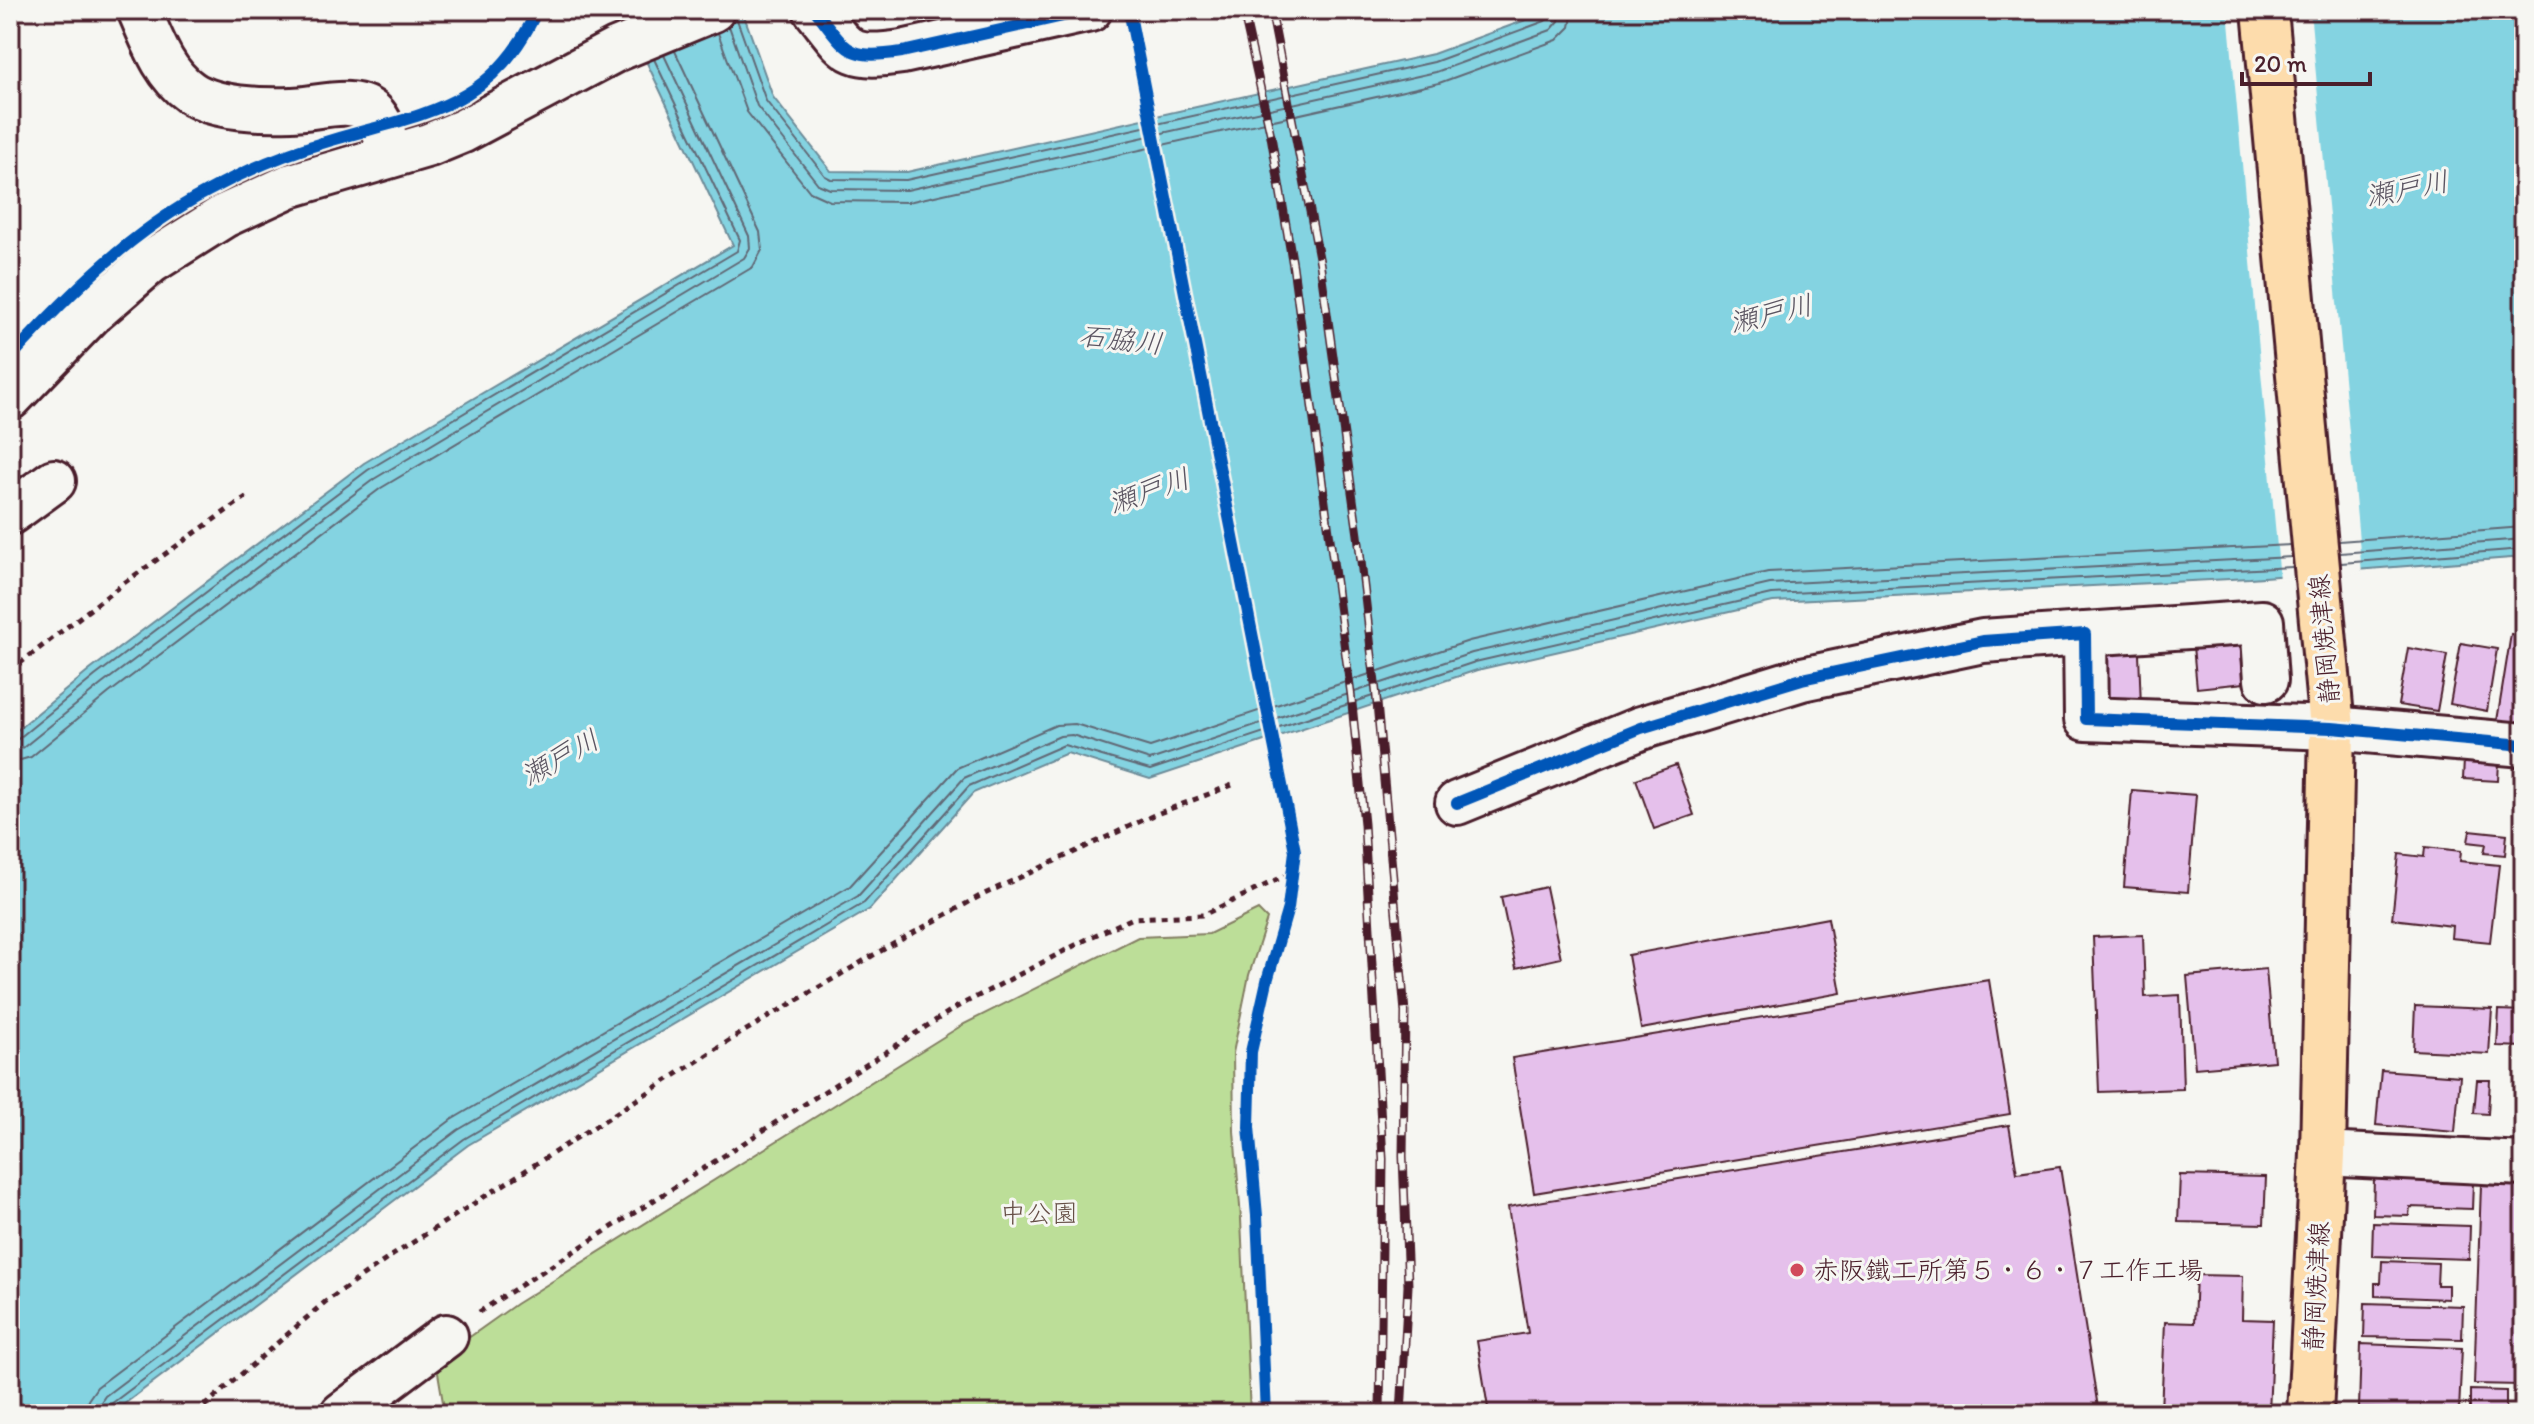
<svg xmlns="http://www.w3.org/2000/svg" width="2534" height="1424" viewBox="0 0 2534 1424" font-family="Itim,'Klee One',sans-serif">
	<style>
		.green { fill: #bcde98; stroke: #837e62; stroke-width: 2 }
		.water { fill: #84d3e1; stroke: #6d8b98; stroke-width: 2 }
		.pier { fill: #f6f6f2 }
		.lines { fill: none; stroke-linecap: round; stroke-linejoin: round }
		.shore { stroke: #616774; stroke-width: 2 }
		.building { fill: #e5c0eb; stroke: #4a1f2b; stroke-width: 2 }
		.minor-casing { stroke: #4a1f2b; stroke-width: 48 }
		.major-casing { stroke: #4a1f2b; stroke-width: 50 }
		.path { stroke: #4a1f2b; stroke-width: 5; stroke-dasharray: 6 6; stroke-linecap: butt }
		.minor { stroke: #f6f6f2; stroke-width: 42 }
		.major { stroke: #fddcac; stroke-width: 44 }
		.rail-casing { stroke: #4a1f2b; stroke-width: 9 }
		.rail { stroke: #f6f6f2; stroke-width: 6; stroke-dasharray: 18; stroke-linecap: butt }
		.cycleway-casing { stroke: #f6f6f2; stroke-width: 17 }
		.cycleway { stroke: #0057b8; stroke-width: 12 }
		.poi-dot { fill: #d1495b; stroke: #f6f6f2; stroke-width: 3 }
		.labels { text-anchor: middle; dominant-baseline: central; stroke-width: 6; stroke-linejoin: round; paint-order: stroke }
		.street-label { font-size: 26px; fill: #4a1f2b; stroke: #f6f6f2 }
		.park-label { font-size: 26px; fill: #664f46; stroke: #f6f6f2 }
		.poi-label { font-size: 26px; fill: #4a1f2b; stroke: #f6f6f2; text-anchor: start }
		.water-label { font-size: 28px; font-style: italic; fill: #5b5562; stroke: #f6f6f2 }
	</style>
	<rect width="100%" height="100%" fill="#f6f6f2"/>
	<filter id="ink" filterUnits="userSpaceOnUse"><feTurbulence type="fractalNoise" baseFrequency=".0125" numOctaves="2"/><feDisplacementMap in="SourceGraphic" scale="16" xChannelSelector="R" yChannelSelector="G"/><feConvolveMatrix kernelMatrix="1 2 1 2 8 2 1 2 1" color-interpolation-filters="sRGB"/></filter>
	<g filter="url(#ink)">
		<!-- green -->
		<path class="green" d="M1258,910L1267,919L1249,975L1233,1053L1234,1131L1241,1219L1250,1414H512L506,1410L500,1414H445L436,1361L516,1304L964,1024L1138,937L1209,934Z"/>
		<!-- water -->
		<path class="water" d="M622,10H742L773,97L831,171L907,172L1433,54L1553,10H2524V557L2250,578L1773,602L1477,670L1150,779L1067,753L973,793L870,909L468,1145L111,1414H10V736L90,670L364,463L733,245Z"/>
		<!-- pier -->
		<path class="pier" d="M2228,10H2310L2362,573L2280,580Z"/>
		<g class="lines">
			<!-- shore -->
			<g class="shore">
				<path d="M735,14L766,101L825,176L831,179L906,180L1434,62L1545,21L1550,17L1551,10"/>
				<path d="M729,26L757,106L818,184L830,189L907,190L1436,72L1551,30L1559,21L1561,10"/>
				<path d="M718,33L747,112L810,192L830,201L908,202L1439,83L1557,40L1570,27L1573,10"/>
				<path d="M2339,541L2524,527"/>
				<path d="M2340,553L2524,539"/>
				<path d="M2341,563L2524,549"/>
				<path d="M10,741L18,739L95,676L368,470L737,251L740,240L654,59"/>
				<path d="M10,751L24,747L102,684L374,479L744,258L750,248L749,236L664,55"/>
				<path d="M10,763L31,757L109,693L381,488L753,267L762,250L760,232L675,51"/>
				<path d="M86,1414L88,1400L97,1387L451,1120L850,886L957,768L1056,725L1075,724L1150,747L1469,641L1768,572L2291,545"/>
				<path d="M98,1414L99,1405L105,1396L458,1130L858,896L964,778L1060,736L1072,735L1150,760L1472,653L1770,584L2292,557"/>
				<path d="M108,1414L111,1404L464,1139L864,903L969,786L1064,745L1150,770L1475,662L1772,594L2293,567"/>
			</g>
		</g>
		<!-- building -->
		<g class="building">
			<path d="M2239,631L2244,683L2197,688L2192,636Z"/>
			<path d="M2511,634L2524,636V725L2497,721Z"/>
			<path d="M2461,643L2497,649L2487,711L2450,704Z"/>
			<path d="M2408,648L2447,655L2437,711L2398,705Z"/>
			<path d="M2139,653L2141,707L2096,709L2093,655Z"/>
			<path d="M2464,760L2499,761L2498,781L2463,779Z"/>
			<path d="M1676,765L1694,815L1654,829L1636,779Z"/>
			<path d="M2132,790L2196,795L2188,892L2124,887Z"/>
			<path d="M2470,830L2507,834L2505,855L2484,853L2486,844L2468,842Z"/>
			<path d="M2425,847L2461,851L2460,861L2499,865L2490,942L2451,938L2452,926L2392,919L2399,854L2424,857Z"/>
			<path d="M1546,887L1561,958L1516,968L1501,897Z"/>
			<path d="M1828,918L1841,993L1641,1029L1628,955Z"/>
			<path d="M2143,935L2145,997L2180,995L2183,1089L2099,1092L2093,937Z"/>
			<path d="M2266,969L2274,1061L2195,1068L2187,976Z"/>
			<path d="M1989,980L2010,1114L1534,1193L1512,1058Z"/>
			<path d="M2415,1006L2492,1009L2489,1054L2413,1050Z"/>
			<path d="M2499,1010L2524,1011V1047L2497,1046Z"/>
			<path d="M2381,1070L2460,1076L2455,1132L2376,1125Z"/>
			<path d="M2477,1080H2490L2488,1114L2474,1113Z"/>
			<path d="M2009,1125L2017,1173L2060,1167L2099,1414H1489L1477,1341L1528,1333L1508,1207Z"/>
			<path d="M2180,1175L2266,1177L2264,1224L2178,1222Z"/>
			<path d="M2374,1178L2473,1182L2472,1209L2410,1207L2409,1216L2373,1215Z"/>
			<path d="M2481,1185L2524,1186L2520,1385L2474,1384Z"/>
			<path d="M2373,1223L2470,1226L2469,1259L2372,1256Z"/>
			<path d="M2382,1261L2438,1263L2437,1285H2448V1299L2375,1296V1283H2381Z"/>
			<path d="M2196,1275L2243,1276L2242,1319L2273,1320L2269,1414L2161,1411L2165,1322L2194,1323Z"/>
			<path d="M2365,1303L2463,1306L2462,1339L2364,1337Z"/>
			<path d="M2361,1344L2462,1348L2459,1411L2359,1408Z"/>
			<path d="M2470,1390L2506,1391V1412L2470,1411Z"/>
		</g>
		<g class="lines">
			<defs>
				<g id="minor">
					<path d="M139,10C152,39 163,73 190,92C214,109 263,110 292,109C317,109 356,94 375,115C384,126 386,142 390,156"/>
					<path d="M815,10C848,51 846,60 902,52L1090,10"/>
					<path d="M10,398L91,314L151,262L224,216L289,186L429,145L463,131L616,50L713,10"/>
					<path d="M10,513L54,481"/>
					<path d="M2085,634L2262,622L2266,680"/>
					<path d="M1457,803L1641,728L1802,679L1983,641L2085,634L2086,719L2332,728L2524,745"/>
					<path d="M2323,1154L2524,1164"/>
					<path d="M342,1414L446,1336"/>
				</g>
				<path id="major" d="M2265,10L2332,728L2323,1154L2310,1414"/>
			</defs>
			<!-- minor casing -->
			<use href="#minor" class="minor-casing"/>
			<!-- major casing -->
			<use href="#major" class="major-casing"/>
			<!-- path -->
			<g class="path">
				<path d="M1132,25L1295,851L1288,908L1267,981L1251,1052L1249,1127L1257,1216L1266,1414"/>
				<path d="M10,671L124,583L246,497"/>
				<path d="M479,1312L955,1008L1093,936L1133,918L1203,915L1293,872"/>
				<path d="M195,1414L325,1302L393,1255L743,1032L877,953L980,896L1154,815L1235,784"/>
			</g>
			<!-- minor -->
			<use href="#minor" class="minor"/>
			<!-- major -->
			<use href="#major" class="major"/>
			<defs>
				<g id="rail">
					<path d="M1243,10L1271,136L1293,266L1351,694L1364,824L1383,1159L1380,1414"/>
					<path d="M1271,10L1320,263L1358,535L1376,692L1405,1012L1403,1156L1408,1286L1401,1414"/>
				</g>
			</defs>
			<!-- rail casing -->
			<use href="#rail" class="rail-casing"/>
			<!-- rail -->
			<use href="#rail" class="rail"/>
			<defs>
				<g id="cycleway">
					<path d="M815,10C848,51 846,60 902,52L1090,10"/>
					<path d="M1129,10L1295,851L1288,908L1267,981L1251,1052L1249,1127L1257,1216L1266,1414"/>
					<path d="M10,358C69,294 130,232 208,191C246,170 290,152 332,140C424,113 493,108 537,10"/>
					<path d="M1457,803L1641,728L1802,679L1983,641L2085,634L2086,719L2332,728L2524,745"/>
				</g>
			</defs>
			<!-- cycleway casing -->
			<use href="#cycleway" class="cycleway-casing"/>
			<!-- cycleway -->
			<use href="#cycleway" class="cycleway"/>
		</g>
	</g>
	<!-- markers -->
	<circle class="poi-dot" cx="1797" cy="1270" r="8"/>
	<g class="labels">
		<!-- street labels -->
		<g class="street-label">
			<text transform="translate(2324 639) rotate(-95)">静岡焼津線</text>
			<text transform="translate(2316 1286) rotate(-87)">静岡焼津線</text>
		</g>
		<!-- park labels -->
		<g class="park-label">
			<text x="1039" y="1213">中公園</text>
		</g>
		<!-- poi labels -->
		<g class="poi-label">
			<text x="1813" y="1270">赤阪鐵工所第５・６・７工作工場</text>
		</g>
		<!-- water labels -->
		<g class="water-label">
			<text transform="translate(2407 188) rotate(-11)">瀬戸川</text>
			<text transform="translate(1771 313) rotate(-13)">瀬戸川</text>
			<text transform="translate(1121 339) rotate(6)">石脇川</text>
			<text transform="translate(1149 490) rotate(-19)">瀬戸川</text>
			<text transform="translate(560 757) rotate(-29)">瀬戸川</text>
		</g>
	</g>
	<!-- margin -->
	<rect width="2534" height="1424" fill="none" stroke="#f6f6f2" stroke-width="40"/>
	<rect x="20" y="20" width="2494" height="1384" fill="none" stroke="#4a1f2b" stroke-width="3" filter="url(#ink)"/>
	<!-- scale -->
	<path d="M2242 72v12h128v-12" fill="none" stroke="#4a1f2b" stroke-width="4"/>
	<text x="2254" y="72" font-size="24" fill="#4a1f2b" stroke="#f6f6f2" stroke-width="6" paint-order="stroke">20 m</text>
</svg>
